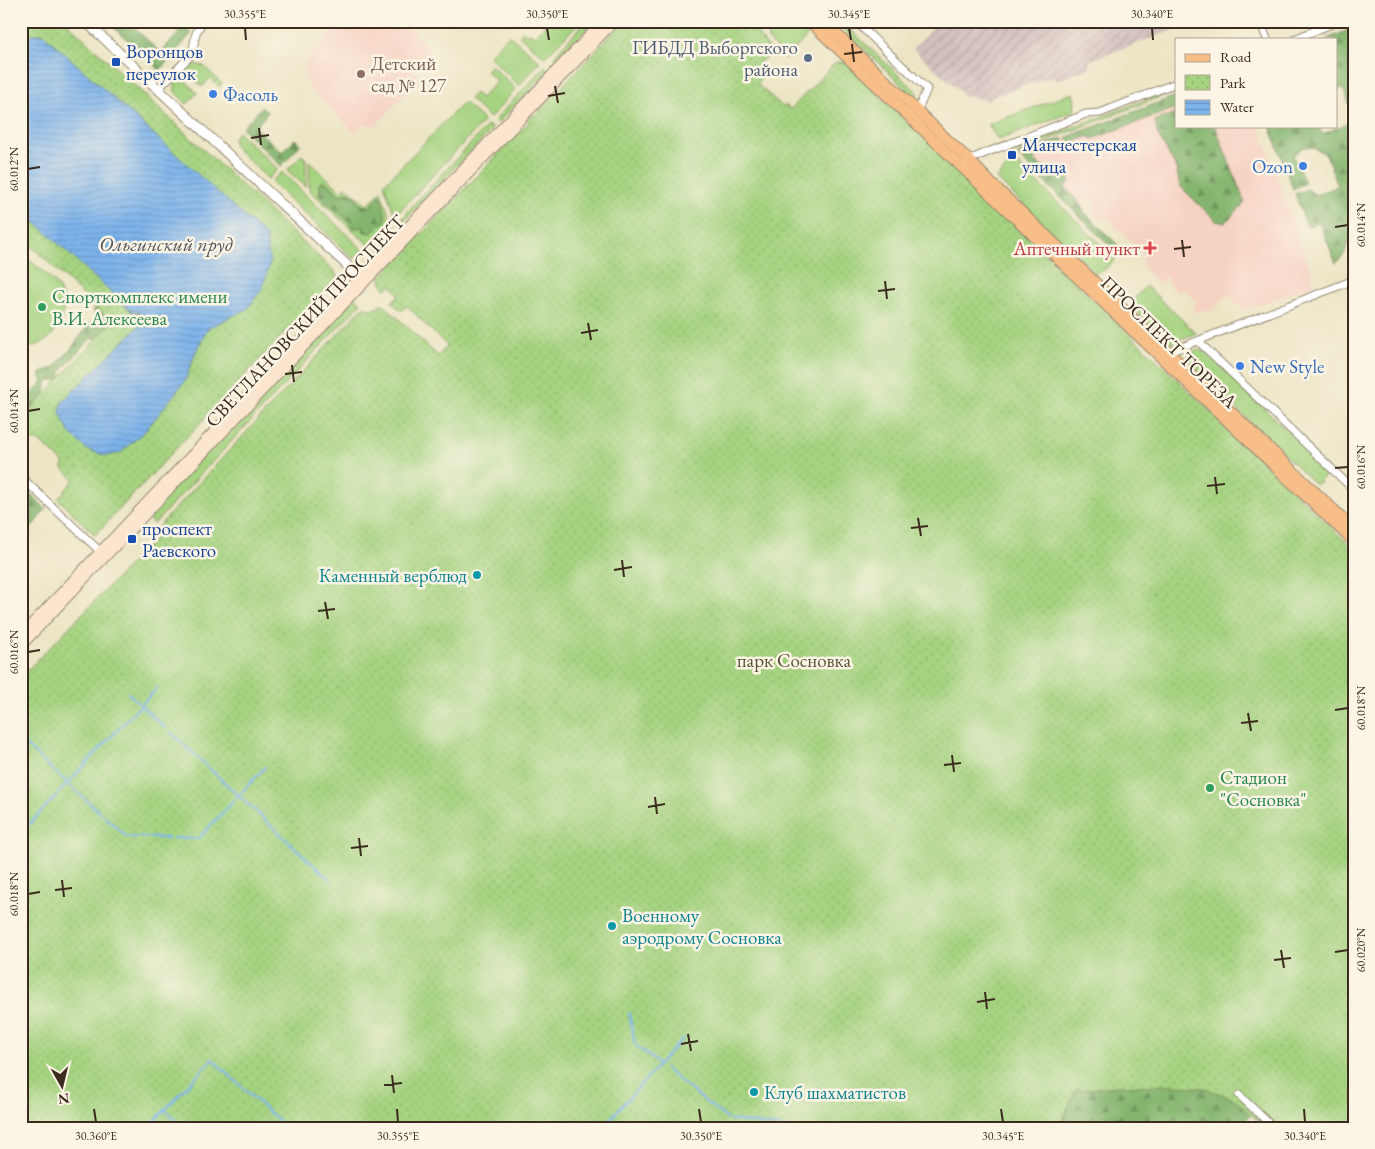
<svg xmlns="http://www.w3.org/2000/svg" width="1375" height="1149" viewBox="0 0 1375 1149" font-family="'EB Garamond',serif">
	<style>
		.built { fill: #f6d2c3 }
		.industrial { fill: url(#industrial-furrows) }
		.grass { fill: #a5d380; stroke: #707e4f }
		.forest { fill: url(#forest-firs); stroke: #607046 }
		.park { fill: url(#park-dots); stroke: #707e4f }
		.water { fill: url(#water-rules); stroke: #5c6f85 }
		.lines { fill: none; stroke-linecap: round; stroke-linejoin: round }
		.stream { stroke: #7db4ec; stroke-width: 2 }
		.minor-casing { stroke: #948872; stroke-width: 9 }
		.tertiary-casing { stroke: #948872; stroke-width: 11 }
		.secondary-casing { stroke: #948872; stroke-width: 11 }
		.primary-casing { stroke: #948872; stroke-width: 12 }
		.minor { stroke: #fff; stroke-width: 7 }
		.tertiary { stroke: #fff; stroke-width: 9 }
		.secondary { stroke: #fce5cf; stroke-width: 9 }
		.primary { stroke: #f7be87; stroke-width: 10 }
		.ticks { fill: none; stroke: #3b2a1e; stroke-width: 2 }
		.service-dot { fill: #5c6f8a; stroke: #fcf5e5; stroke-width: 2 }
		.transit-dot { fill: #1a4fb4; stroke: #fcf5e5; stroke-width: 2 }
		.education-dot { fill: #8d6e63; stroke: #fcf5e5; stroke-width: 2 }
		.shop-dot { fill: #3f7fe0; stroke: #fcf5e5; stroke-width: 2 }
		.health-dot { fill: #e0444e; stroke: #fcf5e5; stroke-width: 2 }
		.leisure-dot { fill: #2e9e5b; stroke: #fcf5e5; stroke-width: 2 }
		.culture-dot { fill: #0f9aa8; stroke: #fcf5e5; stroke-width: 2 }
		.labels { text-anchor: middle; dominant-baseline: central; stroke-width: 5; stroke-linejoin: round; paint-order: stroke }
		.service-label { font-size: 19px; fill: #4e5e75; stroke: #fcf5e5; text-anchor: end }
		.transit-label { font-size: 19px; fill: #164399; stroke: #fcf5e5; text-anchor: start }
		.education-label { font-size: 19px; fill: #785e54; stroke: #fcf5e5; text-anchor: start }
		.shop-label { font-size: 19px; fill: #366cbe; stroke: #fcf5e5; text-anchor: start }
		.health-label { font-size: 19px; fill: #be3a42; stroke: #fcf5e5; text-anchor: end }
		.leisure-label { font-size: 19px; fill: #27864d; stroke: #fcf5e5; text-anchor: start }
		.street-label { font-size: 19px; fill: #3b2a1e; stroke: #fcf5e5 }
		.culture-label { font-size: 19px; fill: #0d838f; stroke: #fcf5e5; text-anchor: start }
		.park-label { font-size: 19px; fill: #565436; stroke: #fcf5e5 }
		.water-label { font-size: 20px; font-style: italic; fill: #4f535c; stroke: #fcf5e5 }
		.neatline { fill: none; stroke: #3b2a1e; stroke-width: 2 }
		.ticks-label { font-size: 12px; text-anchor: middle; fill: #3b2a1e }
	</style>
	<defs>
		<pattern id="industrial-furrows" width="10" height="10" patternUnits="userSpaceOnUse" patternTransform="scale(1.25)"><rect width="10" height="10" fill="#d1bfbd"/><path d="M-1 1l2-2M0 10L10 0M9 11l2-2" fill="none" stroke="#b4a4a2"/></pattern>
		<pattern id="forest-firs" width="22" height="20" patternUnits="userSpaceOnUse" patternTransform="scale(1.25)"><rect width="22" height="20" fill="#84b56e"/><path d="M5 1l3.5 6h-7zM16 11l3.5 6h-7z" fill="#6d935a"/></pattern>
		<pattern id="park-dots" width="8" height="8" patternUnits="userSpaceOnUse" patternTransform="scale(1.25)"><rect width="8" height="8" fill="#a5d380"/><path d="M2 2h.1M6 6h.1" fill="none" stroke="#8fb56e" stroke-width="1.8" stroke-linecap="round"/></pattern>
		<pattern id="water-rules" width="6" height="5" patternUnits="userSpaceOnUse" patternTransform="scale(1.25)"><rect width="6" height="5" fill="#7db4ec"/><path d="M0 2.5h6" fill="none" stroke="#6893bf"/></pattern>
	</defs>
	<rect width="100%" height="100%" fill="#fcf5e5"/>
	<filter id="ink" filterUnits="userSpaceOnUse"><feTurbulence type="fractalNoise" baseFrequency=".02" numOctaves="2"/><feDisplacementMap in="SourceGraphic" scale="10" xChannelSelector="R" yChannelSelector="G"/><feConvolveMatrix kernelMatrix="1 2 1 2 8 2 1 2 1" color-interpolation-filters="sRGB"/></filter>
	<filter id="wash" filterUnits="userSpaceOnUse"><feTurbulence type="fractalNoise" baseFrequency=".0096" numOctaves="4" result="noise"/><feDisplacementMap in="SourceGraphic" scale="20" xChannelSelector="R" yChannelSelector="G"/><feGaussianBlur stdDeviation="1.12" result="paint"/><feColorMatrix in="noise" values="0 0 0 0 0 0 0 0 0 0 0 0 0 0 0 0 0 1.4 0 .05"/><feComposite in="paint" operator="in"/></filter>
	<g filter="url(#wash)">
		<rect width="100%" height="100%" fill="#ece5c5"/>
		<!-- built -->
		<g class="built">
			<path d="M343,21H402L430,49L411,70L420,78L376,125H362L355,133L308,86L304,63Z"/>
			<path d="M1176,96V126H1259L1315,284L1245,310L1227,295L1210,313L1204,308L1198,314L1192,308L1197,302L1184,288L1178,293L1167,283L1169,280L1166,277L1159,284L1145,270L1142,263L1144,254L1106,217L1101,222L1090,211L1095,206L1088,198L1075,211L1017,155Z"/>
		</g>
		<!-- industrial -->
		<path class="industrial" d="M931,21H1197L1089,61L1090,68L1055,81L1053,76L1035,83L1034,82L990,98V101L961,95V92L913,49L935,26Z"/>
		<!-- grass -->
		<g class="grass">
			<path d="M549,21H581L545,57L519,35L523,31L527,35L530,33L534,36Z"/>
			<path d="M586,21H594L558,60L554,56Z"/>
			<path d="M779,21H795L808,35L785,59L768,39L767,33Z"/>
			<path d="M835,21H841L918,93L915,96L911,94Z"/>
			<path d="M509,35L540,62L519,86L489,56Z"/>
			<path d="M192,64L204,66L222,84L219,87L210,78L202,87L184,70Z"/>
			<path d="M491,65L516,89L490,118L469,99L475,93L481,98L497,81L486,71Z"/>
			<path d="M545,66L549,70L498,123L495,120Z"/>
			<path d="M180,75L197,93L187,104L175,92V80Z"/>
			<path d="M1176,88V91L1012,154L1011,151Z"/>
			<path d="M1073,93L1075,103L1074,111L998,140L990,128L989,124Z"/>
			<path d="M464,102L484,121L395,216L384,184Z"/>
			<path d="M488,125L492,129L405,220L403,219L411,207Z"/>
			<path d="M238,132L278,169L268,179L234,146L233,138Z"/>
			<path d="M302,155L306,159V187L287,170Z"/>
			<path d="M1013,159L1116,259L1104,270L1095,273L997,179Z"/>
			<path d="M309,161L341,191L346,187L367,205L381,191L392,223L375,244L369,245L309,190Z"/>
			<path d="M282,172L363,250L354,259L271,182Z"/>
			<path d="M21,253C32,263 47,273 56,284C76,311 53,350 21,347Z"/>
			<path d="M1146,286L1196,333L1169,344L1134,310V299Z"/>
			<path d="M353,296L361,303L154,524L146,517Z"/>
			<path d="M1200,350L1207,353L1328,470L1325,476L1316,485L1189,363V355L1194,351Z"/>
		</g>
		<!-- forest -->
		<g class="forest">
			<path d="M107,21H127L160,52L179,33L168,21H180L191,34L160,70Z"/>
			<path d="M1354,28V116L1343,88L1336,90V39H1326Z"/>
			<path d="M1176,96V108L1092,139L1089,136L1073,142L1069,141L1067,137Z"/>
			<path d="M262,107L268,112L255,128L282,152L295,139L301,144L281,166L242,128Z"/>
			<path d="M1176,113V126H1215L1245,203L1225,223L1216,221L1180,186L1176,168L1157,133L1155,121Z"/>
			<path d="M1354,121V239L1348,242L1344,255L1336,263L1319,222L1307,227L1295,194L1307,189L1316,195L1338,186L1326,154L1314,148L1304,147L1293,155L1305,183L1293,189L1270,126H1319L1322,134Z"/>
			<path d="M1063,138L1065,143L1063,147L1035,157L1034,160L1056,178L1060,173H1064L1070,181L1065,187L1078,201L1084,212L1121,248L1123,252L1121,254L1116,252L1017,155Z"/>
			<path d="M320,182H326L340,195L348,192L357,198L359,204L370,207L380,195C384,203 384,211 386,220L371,233L364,232L362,224L359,228H354L344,217L319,196Z"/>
			<path d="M92,298L124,304L105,341L91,338L62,370L59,379L48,381L44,395L45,397L38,416L27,403V398L41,384L43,380L40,377L41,373L56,367L60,360L71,349L89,324L96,323Z"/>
			<path d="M21,485L46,509L22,539L21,538Z"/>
			<path d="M1175,1085L1204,1088L1234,1099L1251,1114L1240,1128H1059L1076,1090L1120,1086Z"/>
		</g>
		<!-- park -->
		<g class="park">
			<path d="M21,21H65L335,272L337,277L95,535L58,499L74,480L63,469V462L39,441H30L21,433V420L112,322L21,237Z"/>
			<path d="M624,21H772L758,35L772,52L759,63L768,73L757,84L783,107L785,105L791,109L836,62H845L1354,549V1128H1265L1234,1099L1204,1088L1175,1085L1120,1086L1076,1090L1059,1128H21V677L156,538L159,526L364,306L367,309L377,308L381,304L384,305L438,356L447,346L407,306L401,311L392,302L398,296V293L391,285L386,289C382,286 381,282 381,276L529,122L528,120L532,115L534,116Z"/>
		</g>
		<!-- water -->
		<path class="water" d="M32,34H43L266,236L270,263L262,289L247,309L208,328L196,351L185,381L145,431L120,453L106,456L86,449L69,432L60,413L62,402L146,319L138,312H132L21,209V46Z"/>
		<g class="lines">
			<!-- stream -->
			<g class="stream">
				<path d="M128,693L165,728"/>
				<path d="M170,732L331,881"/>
				<path d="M21,741L127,837L168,838"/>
				<path d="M21,833L158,687"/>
				<path d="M173,838L198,839L265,767"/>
				<path d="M629,1013L635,1045L659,1064"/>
				<path d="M664,1068L727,1119"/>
				<path d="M165,1109L184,1128"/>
				<path d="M731,1120L788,1128"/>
				<path d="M148,1128L212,1059L286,1128"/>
				<path d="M602,1128L683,1038"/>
			</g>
		</g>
	</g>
	<g filter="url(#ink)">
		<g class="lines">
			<defs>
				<g id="minor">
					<path d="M855,21L927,89L917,112"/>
					<path d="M1260,21L1267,39"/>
					<path d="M1294,39L1339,21"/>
					<path d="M158,89L192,54L196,33L203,21"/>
					<path d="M967,162L969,160L988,152L1086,114L1100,113L1176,83"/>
					<path d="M1198,341L1354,490"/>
					<path d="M1169,352L1354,280"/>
					<path d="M21,477L104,555"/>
					<path d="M1239,1095L1274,1128"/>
				</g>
				<path id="tertiary" d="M85,21L364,281"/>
				<g id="secondary">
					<path d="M21,635L603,21"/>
					<path d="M21,646L365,282L615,21"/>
				</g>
				<g id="primary">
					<path d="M809,21L1354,542"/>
					<path d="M823,21L969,160L990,182L1354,529"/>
				</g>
			</defs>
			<!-- minor casing -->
			<use href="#minor" class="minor-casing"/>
			<!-- tertiary casing -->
			<use href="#tertiary" class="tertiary-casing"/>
			<!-- secondary casing -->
			<use href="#secondary" class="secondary-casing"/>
			<!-- primary casing -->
			<use href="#primary" class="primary-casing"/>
			<!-- minor -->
			<use href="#minor" class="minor"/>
			<!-- tertiary -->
			<use href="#tertiary" class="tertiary"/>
			<!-- secondary -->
			<use href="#secondary" class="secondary"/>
			<!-- primary -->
			<use href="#primary" class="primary"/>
		</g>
	</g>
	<!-- ticks -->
	<path class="ticks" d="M245,28L246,40M547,28L549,40M849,28L851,40M1152,28L1153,40M852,44L854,62M844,54L862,52M555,86L558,103M548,96L565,93M259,128L261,145M251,138L269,135M28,169L40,167M1335,227L1348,225M1182,240L1184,257M1174,249L1191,247M885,281L887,299M878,291L895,289M588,323L591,340M581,333L598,330M292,365L294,382M285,374L302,372M28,411L40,409M1335,468L1348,467M1215,477L1217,494M1207,486L1225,484M918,518L921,536M911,528L928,526M622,560L624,577M614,570L632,567M325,602L328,619M318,611L335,609M28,652L40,650M1335,710L1348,708M1248,713L1251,731M1241,723L1258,721M952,755L954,772M944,765L961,763M655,797L657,814M648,807L665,804M359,838L361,856M351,848L368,846M62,880L64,897M55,890L72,888M28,894L40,892M1281,950L1284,968M1335,952L1348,950M1274,960L1291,958M985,992L987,1009M977,1002L995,999M688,1034L691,1051M681,1044L698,1041M392,1075L394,1093M384,1085L402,1083M94,1109L96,1122M397,1109L398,1122M699,1109L701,1122M1001,1109L1003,1122M1304,1109L1305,1122"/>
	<!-- markers -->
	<circle class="service-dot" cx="808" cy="58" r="5"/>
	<g class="transit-dot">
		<rect x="111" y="57" width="10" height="10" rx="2.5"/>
		<rect x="1007" y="150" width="10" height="10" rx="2.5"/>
		<rect x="127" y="534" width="10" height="10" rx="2.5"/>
	</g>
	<circle class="education-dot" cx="361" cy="74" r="5"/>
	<g class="shop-dot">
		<circle cx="213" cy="94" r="5"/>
		<circle cx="1303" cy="166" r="5"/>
		<circle cx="1240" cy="366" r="5"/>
	</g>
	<path class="health-dot" d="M1147.5 240.5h5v5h5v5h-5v5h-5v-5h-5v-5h5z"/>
	<g class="leisure-dot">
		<circle cx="42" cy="307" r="5"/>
		<circle cx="1210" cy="788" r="5"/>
	</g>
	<g class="culture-dot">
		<circle cx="477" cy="575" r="5"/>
		<circle cx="612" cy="926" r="5"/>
		<circle cx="754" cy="1092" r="5"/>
	</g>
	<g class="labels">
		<!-- service labels -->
		<g class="service-label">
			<text x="798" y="47">ГИБДД Выборгского<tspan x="798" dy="22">района</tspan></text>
		</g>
		<!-- transit labels -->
		<g class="transit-label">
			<text x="126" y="51">Воронцов<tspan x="126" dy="22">переулок</tspan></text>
			<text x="1022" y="144">Манчестерская<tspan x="1022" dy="22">улица</tspan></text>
			<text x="142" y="528">проспект<tspan x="142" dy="22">Раевского</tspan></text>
		</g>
		<!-- education labels -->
		<g class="education-label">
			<text x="371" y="63">Детский<tspan x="371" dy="22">сад № 127</tspan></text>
		</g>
		<!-- shop labels -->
		<g class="shop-label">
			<text x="223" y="94">Фасоль</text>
			<text x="1293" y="166" text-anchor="end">Ozon</text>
			<text x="1250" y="366">New Style</text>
		</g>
		<!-- health labels -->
		<g class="health-label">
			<text x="1140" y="248">Аптечный пункт</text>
		</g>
		<!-- leisure labels -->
		<g class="leisure-label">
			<text x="52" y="296">Спорткомплекс имени<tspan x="52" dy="22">В.И. Алексеева</tspan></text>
			<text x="1220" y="777">Стадион<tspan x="1220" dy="22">"Сосновка"</tspan></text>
		</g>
		<!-- street labels -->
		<g class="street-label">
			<text transform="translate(305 321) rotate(-47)">СВЕТЛАНОВСКИЙ ПРОСПЕКТ</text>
			<text transform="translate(1169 342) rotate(44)">ПРОСПЕКТ ТОРЕЗА</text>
		</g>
		<!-- culture labels -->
		<g class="culture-label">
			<text x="467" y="575" text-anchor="end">Каменный верблюд</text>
			<text x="622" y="915">Военному<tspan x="622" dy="22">аэродрому Сосновка</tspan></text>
			<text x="764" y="1092">Клуб шахматистов</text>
		</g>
		<!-- park labels -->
		<g class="park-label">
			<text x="794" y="660">парк Сосновка</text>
		</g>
		<!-- water labels -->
		<g class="water-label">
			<text x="166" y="244">Ольгинский пруд</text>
		</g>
	</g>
	<!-- margin -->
	<rect width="1375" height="1149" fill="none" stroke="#fcf5e5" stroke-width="55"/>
	<!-- legend -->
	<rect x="1175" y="38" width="162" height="90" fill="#fcf5e5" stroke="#afa495"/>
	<rect x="1185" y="54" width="25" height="8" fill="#f7be87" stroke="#afa495"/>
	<text x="1220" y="62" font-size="15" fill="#3b2a1e">Road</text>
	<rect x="1185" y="75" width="25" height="15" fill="url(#park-dots)" stroke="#afa495"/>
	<text x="1220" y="88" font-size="15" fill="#3b2a1e">Park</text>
	<rect x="1185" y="100" width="25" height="15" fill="url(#water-rules)" stroke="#afa495"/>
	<text x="1220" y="112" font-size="15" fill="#3b2a1e">Water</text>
	<!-- north arrow -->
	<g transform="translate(62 1086) rotate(172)" stroke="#fcf5e5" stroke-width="4" paint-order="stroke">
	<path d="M0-4L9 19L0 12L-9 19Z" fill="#3b2a1e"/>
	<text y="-8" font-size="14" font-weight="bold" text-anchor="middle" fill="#3b2a1e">N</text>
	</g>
	<rect x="28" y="28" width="1320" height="1094" class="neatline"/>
	<g class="ticks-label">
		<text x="245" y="18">30.355°E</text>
		<text x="547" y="18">30.350°E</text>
		<text x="849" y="18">30.345°E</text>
		<text x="1152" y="18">30.340°E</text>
		<text transform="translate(14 169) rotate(-90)" y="4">60.012°N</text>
		<text transform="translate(1361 225) rotate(-90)" y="4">60.014°N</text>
		<text transform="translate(14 411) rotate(-90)" y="4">60.014°N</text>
		<text transform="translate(1361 467) rotate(-90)" y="4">60.016°N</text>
		<text transform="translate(14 652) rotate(-90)" y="4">60.016°N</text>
		<text transform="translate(1361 708) rotate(-90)" y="4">60.018°N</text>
		<text transform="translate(14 894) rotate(-90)" y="4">60.018°N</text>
		<text transform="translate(1361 950) rotate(-90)" y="4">60.020°N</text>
		<text x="96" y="1140">30.360°E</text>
		<text x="398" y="1140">30.355°E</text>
		<text x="701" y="1140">30.350°E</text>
		<text x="1003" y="1140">30.345°E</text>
		<text x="1305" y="1140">30.340°E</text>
	</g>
</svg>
